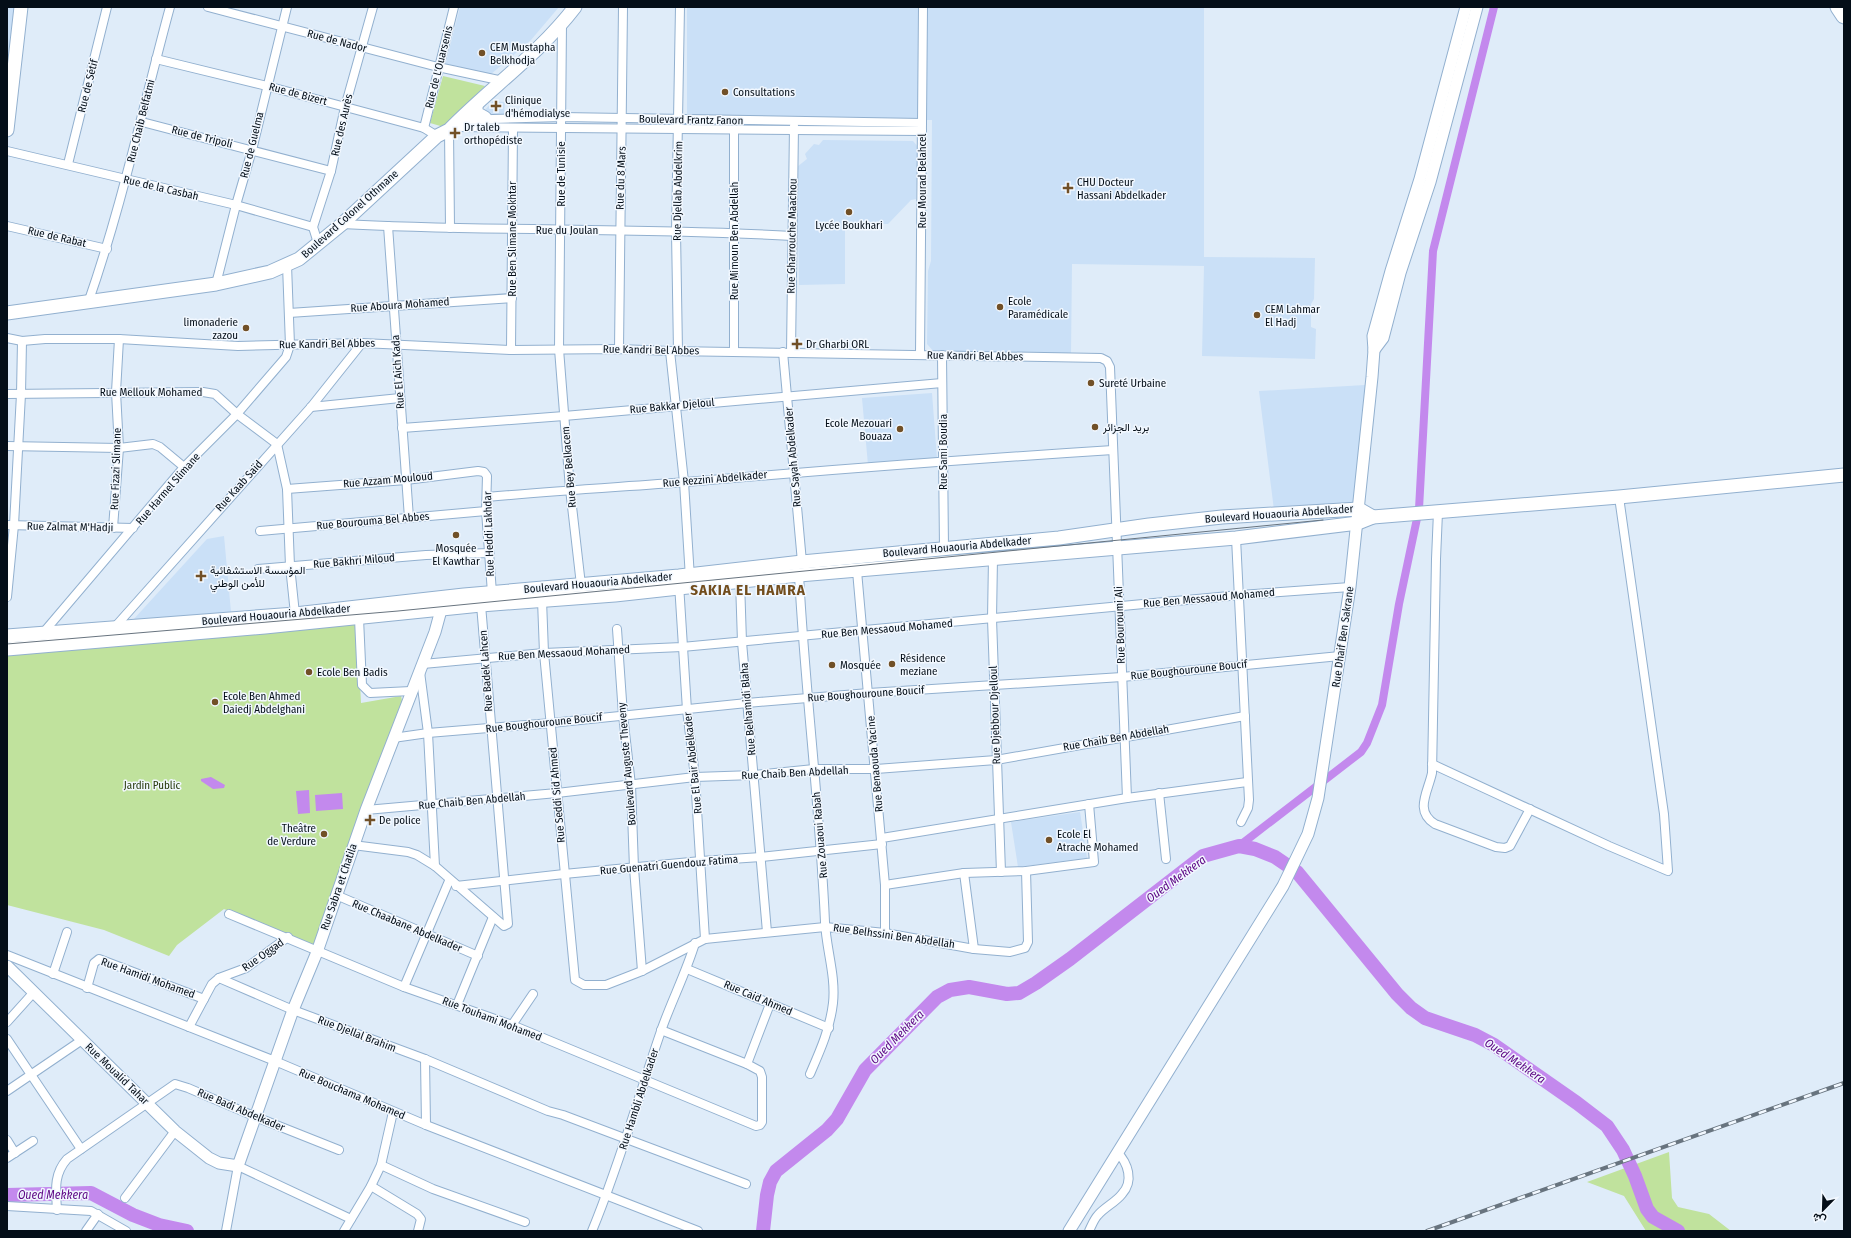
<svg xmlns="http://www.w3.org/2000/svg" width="1851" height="1238" viewBox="0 0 1851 1238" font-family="'Fira Sans Condensed',Vazirmatn,sans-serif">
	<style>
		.built { fill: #cae0f7 }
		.green { fill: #c0e29d }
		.water { fill: #c389ed }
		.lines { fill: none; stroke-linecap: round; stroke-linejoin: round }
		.canal { stroke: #c389ed; stroke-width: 8 }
		.river { stroke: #c389ed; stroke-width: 14 }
		.street-casing { stroke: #92b0cf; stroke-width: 10 }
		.secondary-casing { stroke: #92b0cf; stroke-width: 13 }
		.primary-casing { stroke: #92b0cf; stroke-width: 15 }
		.highway-casing { stroke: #92b0cf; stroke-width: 17 }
		.street { stroke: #fff; stroke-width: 8 }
		.secondary { stroke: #fff; stroke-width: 11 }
		.primary { stroke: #fff; stroke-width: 13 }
		.highway { stroke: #fff; stroke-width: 15 }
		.tram { stroke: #68747f; stroke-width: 1 }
		.rail-casing { stroke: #68747f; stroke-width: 4 }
		.rail { stroke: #f2f8ff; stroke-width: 2.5; stroke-dasharray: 8; stroke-linecap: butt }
		.poi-dot { fill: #715027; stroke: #f2f8ff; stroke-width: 1.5 }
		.labels { text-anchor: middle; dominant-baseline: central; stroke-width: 3; stroke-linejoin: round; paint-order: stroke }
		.street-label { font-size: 11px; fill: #040e18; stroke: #f2f8ff }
		.poi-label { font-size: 11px; fill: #040e18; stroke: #f2f8ff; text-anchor: start }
		.park-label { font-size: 11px; fill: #283b0e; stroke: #f2f8ff }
		.water-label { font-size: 12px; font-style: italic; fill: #5c0584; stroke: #f2f8ff }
		.district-label { font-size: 15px; font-weight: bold; letter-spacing: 1px; fill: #724d1d; stroke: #f2f8ff }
	</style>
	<rect width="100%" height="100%" fill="#dfecf9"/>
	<!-- built -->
	<g class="built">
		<path d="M7,7H15L9,55H7Z"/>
		<path d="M460,7H559L531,40L490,75L445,66Z"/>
		<path d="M687,7H1204V257L1315,258L1314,299L1311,304V327L1316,329L1315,359L1202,356L1204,266L1072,264L1071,354L935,353L927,344L928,271L931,261L932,120L687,117Z"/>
		<path d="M493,101L505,102L504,114L484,115V111Z"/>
		<path d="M823,140L913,141L918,147L916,199L911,200L888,224H845V284L799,285L797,167L807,159L805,154L814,144L819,145Z"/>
		<path d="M1365,385L1354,504L1274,510L1259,391Z"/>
		<path d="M932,393L937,459L868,465L862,398Z"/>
		<path d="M224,536L231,612L137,624L133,620L207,539Z"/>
		<path d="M1080,812L1087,858L1018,867L1011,822Z"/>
	</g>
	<!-- green -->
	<g class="green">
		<path d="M443,76L485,86L444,127L430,123Z"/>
		<path d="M357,622L361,703L401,696L404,709L317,944L313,946L224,909L177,945L169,956L104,930L7,905V655Z"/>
		<path d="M1669,1152L1672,1198L1678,1207L1709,1214L1731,1231H1646L1624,1196L1587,1182Z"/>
	</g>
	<!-- water -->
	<g class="water">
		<path d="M211,777L225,785L224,788L213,789L201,781V779Z"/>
		<path d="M309,790L310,813L298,814L296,791Z"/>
		<path d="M342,793L343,809L316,811L315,795Z"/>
	</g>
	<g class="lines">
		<!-- canal -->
		<path class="canal" d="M1239,846L1361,752L1367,743L1382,705L1399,604L1419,509L1433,251L1494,7"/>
		<!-- river -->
		<g class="river">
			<path d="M7,1195L91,1193L133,1215L159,1225L187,1231"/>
			<path d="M763,1231L767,1195L770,1182L776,1171L827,1130L837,1119L865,1070L937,997L950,990L969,987L1007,994L1019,993L1036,983L1070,959L1203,856L1239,846L1255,849L1275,857L1297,872L1397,994L1411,1008L1425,1018L1475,1035L1494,1045L1577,1103L1607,1126L1623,1150L1635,1176L1647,1209L1653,1217L1678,1231"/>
		</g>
		<defs>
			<g id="street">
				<path d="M208,7L438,67L503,81"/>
				<path d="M562,23L559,349L570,489L581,585"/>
				<path d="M156,59L267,86L424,128L437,136"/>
				<path d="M459,120L562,117L922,123"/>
				<path d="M142,122L331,171"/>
				<path d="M451,127L922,131"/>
				<path d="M424,128L454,7"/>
				<path d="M449,130L450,228"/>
				<path d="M7,151L236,205L313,227"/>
				<path d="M68,164L107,7"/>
				<path d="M342,224C492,232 642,227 792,236"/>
				<path d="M7,226L107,249"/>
				<path d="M388,226L409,518"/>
				<path d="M318,243L313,227L331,171L345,107L373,7"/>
				<path d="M216,284L236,205L252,150L287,7"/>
				<path d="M88,303C122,206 143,106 170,7"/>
				<path d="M289,313L512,298"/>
				<path d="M7,338L22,341L45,339H119L238,346L362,343L511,350L619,349L670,351L1101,358L1107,361L1110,367L1127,798"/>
				<path d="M619,349L623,7"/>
				<path d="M511,350L513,128"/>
				<path d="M670,351L684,482L690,578"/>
				<path d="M678,351L676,232L680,7"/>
				<path d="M734,351V130"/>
				<path d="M783,352L802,562"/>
				<path d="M791,352L794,126"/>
				<path d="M920,355L923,7"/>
				<path d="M942,355L944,548"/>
				<path d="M7,394L203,392L215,394L237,414L277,444L287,489L290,566L295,614"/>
				<path d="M311,407L400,398"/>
				<path d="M402,428L564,416L942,383"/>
				<path d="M7,446L119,448L153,444L160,447L184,467"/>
				<path d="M287,489L406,480L478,471L484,472L487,476L486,511L492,593"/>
				<path d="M487,497C553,491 620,487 686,482C828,470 971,459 1113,450"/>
				<path d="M1438,512L1436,559L1432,773C1428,792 1414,811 1435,824L1496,847L1505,848L1510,846L1530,809"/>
				<path d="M7,525L133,528"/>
				<path d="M113,528L119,448L116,392L119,339"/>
				<path d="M260,531L486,511"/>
				<path d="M1236,538L1249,800L1248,808L1241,822"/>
				<path d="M993,558L992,619L1001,872"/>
				<path d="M258,569L426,555L490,553"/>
				<path d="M857,571L885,885V933"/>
				<path d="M799,575C805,691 820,806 825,922C826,948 836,976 833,1003C830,1029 820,1051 810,1074"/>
				<path d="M740,581L742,642L767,932"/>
				<path d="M679,584L687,710L695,777L705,939"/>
				<path d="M7,597L14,525L21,394L22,341"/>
				<path d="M542,600L544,653L575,980L584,985H606L642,971L705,939L825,927L885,933L974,949L1010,952L1025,948L1028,942L1026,871"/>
				<path d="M359,618L362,685L370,693L411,691"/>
				<path d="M114,628L311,407L362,343"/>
				<path d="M617,629L623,715L631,785L634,868L642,971"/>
				<path d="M43,633L184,467L237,414L286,357L290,345L287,265"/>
				<path d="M423,664L544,653L682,647L1240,595L1350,587"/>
				<path d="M420,672L428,733L435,866"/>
				<path d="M393,738L428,733L551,723L747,703L869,693L1122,677L1340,656"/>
				<path d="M1432,764L1609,846L1668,871L1664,814L1619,497"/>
				<path d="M1159,793L1166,859"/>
				<path d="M366,810L557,793L695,777L754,775L814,769H876L996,760L1245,716"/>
				<path d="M882,838L1127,798L1247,782"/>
				<path d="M353,845L408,852L417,855L435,866L504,926L508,924L481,605"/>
				<path d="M964,873L974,949"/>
				<path d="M885,885L964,873L1026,871L1094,862L1089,804"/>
				<path d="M456,886L564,874L701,861L761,857L882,844"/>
				<path d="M336,895L478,956"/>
				<path d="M229,914L404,987L512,1025L756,1126L760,1125L762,1122V1077L760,1071L747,1064L661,1030"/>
				<path d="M7,955L275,1061L426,1125L698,1231"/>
				<path d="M687,969L829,1028"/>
				<path d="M53,974L67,932"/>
				<path d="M219,978L246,968L288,937"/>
				<path d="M404,987L449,881"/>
				<path d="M87,988L94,963L99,959L204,999"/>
				<path d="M457,1005L493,917"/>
				<path d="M7,1022L34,992"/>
				<path d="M512,1025L533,994"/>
				<path d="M189,1027L212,984L219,978L293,1010L425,1059L548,1111L563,1115L746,1184"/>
				<path d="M7,1039L81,1149"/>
				<path d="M425,1059L426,1125"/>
				<path d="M747,1064L770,1004"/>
				<path d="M7,1091L82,1040"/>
				<path d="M7,1140L15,1153"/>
				<path d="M7,1158L33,1141"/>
				<path d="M381,1165L433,1189L525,1222"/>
				<path d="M371,1186L417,1214L421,1219L418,1231"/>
				<path d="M125,1198L175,1131"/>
				<path d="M7,1206L91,1211L126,1231"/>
				<path d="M57,1210C56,1191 53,1175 67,1159L175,1084L188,1088L256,1117L339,1150"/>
				<path d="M86,1231L98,1214"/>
				<path d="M226,1231L238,1166L351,1219"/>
				<path d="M344,1231L371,1186L381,1165L393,1112"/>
				<path d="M592,1231C619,1166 638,1098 661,1031C671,1002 686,973 695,943"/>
				<path d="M1089,1231C1092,1225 1094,1219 1098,1215C1105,1207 1116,1202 1122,1194C1134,1181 1128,1163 1117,1152"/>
			</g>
			<g id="secondary">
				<path d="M1374,350L1383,338L1400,273L1430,182L1477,7"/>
				<path d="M7,966L175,1131L209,1158L219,1163L238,1166L293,1010L317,952L366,810L435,632L441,610V602"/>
				<path d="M1069,1231L1283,886L1308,834L1318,798L1350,587L1372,377L1374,350L1373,336L1391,271L1420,179L1466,7"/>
			</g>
			<g id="primary">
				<path d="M476,105V113L485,118"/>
				<path d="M7,130L21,7"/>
				<path d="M7,313L216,284L270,272L299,259L342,224L437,136L449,130C490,88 539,54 575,7"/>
				<path d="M7,636L295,614L464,595L679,576L802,562L1059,538L1149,525L1222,517L1359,509L1373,517"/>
				<path d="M7,649L265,627L481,605L615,595L799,575L1236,538L1358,523L1373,517L1619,497L1844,475"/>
			</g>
			<path id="highway" d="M1838,7L1844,16"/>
		</defs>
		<!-- street casing -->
		<use href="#street" class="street-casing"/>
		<!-- secondary casing -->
		<use href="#secondary" class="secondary-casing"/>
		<!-- primary casing -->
		<use href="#primary" class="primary-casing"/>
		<!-- highway casing -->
		<use href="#highway" class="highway-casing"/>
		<!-- street -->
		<use href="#street" class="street"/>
		<!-- secondary -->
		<use href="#secondary" class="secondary"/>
		<!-- primary -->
		<use href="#primary" class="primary"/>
		<!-- highway -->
		<use href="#highway" class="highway"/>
		<!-- tram -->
		<path class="tram" d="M7,644L398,611L1323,520"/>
		<defs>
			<path id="rail" d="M1427,1231L1844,1083"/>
		</defs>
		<!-- rail casing -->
		<use href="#rail" class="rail-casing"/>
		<!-- rail -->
		<use href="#rail" class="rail"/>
	</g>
	<!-- markers -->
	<g class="poi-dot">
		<circle cx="482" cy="53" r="4"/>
		<circle cx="725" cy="92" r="4"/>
		<path d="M494 100h4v4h4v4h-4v4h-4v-4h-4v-4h4z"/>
		<path d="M453 127h4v4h4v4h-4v4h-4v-4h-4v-4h4z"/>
		<path d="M1066 182h4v4h4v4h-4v4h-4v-4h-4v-4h4z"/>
		<circle cx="849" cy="212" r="4"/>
		<circle cx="1000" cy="307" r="4"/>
		<circle cx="1257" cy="315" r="4"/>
		<circle cx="246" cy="328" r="4"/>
		<path d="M795 338h4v4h4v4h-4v4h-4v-4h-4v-4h4z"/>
		<circle cx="1091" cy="383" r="4"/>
		<circle cx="1095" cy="427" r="4"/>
		<circle cx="900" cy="429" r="4"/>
		<circle cx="456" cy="535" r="4"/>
		<path d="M199 570h4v4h4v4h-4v4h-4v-4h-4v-4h4z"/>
		<circle cx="892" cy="664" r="4"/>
		<circle cx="832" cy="665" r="4"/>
		<circle cx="309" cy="672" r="4"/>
		<circle cx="215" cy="702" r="4"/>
		<path d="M368 814h4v4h4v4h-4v4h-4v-4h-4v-4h4z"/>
		<circle cx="324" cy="834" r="4"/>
		<circle cx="1049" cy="840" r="4"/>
	</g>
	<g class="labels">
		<!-- street labels -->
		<g class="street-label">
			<text transform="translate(337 41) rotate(15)">Rue de Nador</text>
			<text transform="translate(439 67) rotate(-76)">Rue de L'Ouarsenis</text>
			<text transform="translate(88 86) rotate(-76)">Rue de Sétif</text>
			<text transform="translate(298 94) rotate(15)">Rue de Bizert</text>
			<text transform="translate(691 120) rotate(1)">Boulevard Frantz Fanon</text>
			<text transform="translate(141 121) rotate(-76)">Rue Chaib Belfatmi</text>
			<text transform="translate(342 125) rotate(-77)">Rue des Aurès</text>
			<text transform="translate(202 137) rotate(14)">Rue de Tripoli</text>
			<text transform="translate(252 145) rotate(-76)">Rue de Guelma</text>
			<text transform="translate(561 174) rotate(-90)">Rue de Tunisie</text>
			<text transform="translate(621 178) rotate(-88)">Rue du 8 Mars</text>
			<text transform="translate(922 181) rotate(-90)">Rue Mourad Belahcel</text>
			<text transform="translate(161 188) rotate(13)">Rue de la Casbah</text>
			<text transform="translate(678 191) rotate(-89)">Rue Djellab Abdelkrim</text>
			<text transform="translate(350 214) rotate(-42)">Boulevard Colonel Othmane</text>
			<text x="567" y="230">Rue du Joulan</text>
			<text transform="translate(792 236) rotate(-89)">Rue Gharrouche Maachou</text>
			<text transform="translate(57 237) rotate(13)">Rue de Rabat</text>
			<text transform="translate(512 239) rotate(-90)">Rue Ben Slimane Mokhtar</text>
			<text transform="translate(734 241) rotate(-90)">Rue Mimoun Ben Abdellah</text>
			<text transform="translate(400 305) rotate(-4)">Rue Aboura Mohamed</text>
			<text transform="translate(327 344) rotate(-1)">Rue Kandri Bel Abbes</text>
			<text transform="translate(651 350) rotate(1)">Rue Kandri Bel Abbes</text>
			<text transform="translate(975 356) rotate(1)">Rue Kandri Bel Abbes</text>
			<text transform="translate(398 372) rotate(-94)">Rue El Aich Kada</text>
			<text x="151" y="392">Rue Mellouk Mohamed</text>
			<text transform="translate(672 406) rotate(-5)">Rue Bakkar Djeloul</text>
			<text transform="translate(943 452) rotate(-90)">Rue Sami Boudia</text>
			<text transform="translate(793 457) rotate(-95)">Rue Sayah Abdelkader</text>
			<text transform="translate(569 467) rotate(-95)">Rue Bey Belkacem</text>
			<text transform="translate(116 469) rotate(-88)">Rue Fizazi Slimane</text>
			<text transform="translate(715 479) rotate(-5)">Rue Rezzini Abdelkader</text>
			<text transform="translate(388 480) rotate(-5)">Rue Azzam Mouloud</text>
			<text transform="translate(239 486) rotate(-48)">Rue Kaab Saïd</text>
			<text transform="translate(168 489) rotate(-49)">Rue Harmel Slimane</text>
			<text transform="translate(1279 514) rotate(-4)">Boulevard Houaouria Abdelkader</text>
			<text transform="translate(373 521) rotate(-5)">Rue Bourouma Bel Abbes</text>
			<text transform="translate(70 527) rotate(1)">Rue Zalmat M'Hadji</text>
			<text transform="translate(489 534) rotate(-92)">Rue Heddi Lakhdar</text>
			<text transform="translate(957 547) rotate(-5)">Boulevard Houaouria Abdelkader</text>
			<text transform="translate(354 561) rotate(-5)">Rue Bakhri Miloud</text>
			<text transform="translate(598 583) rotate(-5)">Boulevard Houaouria Abdelkader</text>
			<text transform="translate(1209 598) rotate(-5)">Rue Ben Messaoud Mohamed</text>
			<text transform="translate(276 615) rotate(-5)">Boulevard Houaouria Abdelkader</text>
			<text transform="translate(1120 625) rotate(-92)">Rue Bouroumi Ali</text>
			<text transform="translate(887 629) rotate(-5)">Rue Ben Messaoud Mohamed</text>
			<text transform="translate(1343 637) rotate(-82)">Rue Dhaif Ben Sakrane</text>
			<text transform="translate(564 653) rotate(-3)">Rue Ben Messaoud Mohamed</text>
			<text transform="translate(1189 670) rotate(-6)">Rue Boughouroune Boucif</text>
			<text transform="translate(486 671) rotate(-94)">Rue Badek Lahcen</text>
			<text transform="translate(866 694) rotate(-4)">Rue Boughouroune Boucif</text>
			<text transform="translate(748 709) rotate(-95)">Rue Belhamidi Blaha</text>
			<text transform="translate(995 715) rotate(-92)">Rue Djebbour Djelloul</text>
			<text transform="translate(544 723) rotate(-6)">Rue Boughouroune Boucif</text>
			<text transform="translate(1116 738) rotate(-10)">Rue Chaib Ben Abdellah</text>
			<text transform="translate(693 763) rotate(-96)">Rue El Bair Abdelkader</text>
			<text transform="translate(627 764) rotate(-95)">Boulevard Auguste Theveny</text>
			<text transform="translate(875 764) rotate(-95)">Rue Benaouda Yacine</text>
			<text transform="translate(795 773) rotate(-3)">Rue Chaib Ben Abdellah</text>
			<text transform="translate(557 795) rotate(-95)">Rue Seddi Sid Ahmed</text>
			<text transform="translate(472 801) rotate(-5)">Rue Chaib Ben Abdellah</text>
			<text transform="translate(820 835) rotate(-95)">Rue Zouaoui Rabah</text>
			<text transform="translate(669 865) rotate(-5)">Rue Guenatri Guendouz Fatima</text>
			<text transform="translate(339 887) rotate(-71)">Rue Sabra et Chatila</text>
			<text transform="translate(407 926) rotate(23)">Rue Chaabane Abdelkader</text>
			<text transform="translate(894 936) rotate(8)">Rue Belhssini Ben Abdellah</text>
			<text transform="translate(263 955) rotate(-35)">Rue Oggad</text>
			<text transform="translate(148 978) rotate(20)">Rue Hamidi Mohamed</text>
			<text transform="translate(758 998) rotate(23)">Rue Caid Ahmed</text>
			<text transform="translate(492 1019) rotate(21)">Rue Touhami Mohamed</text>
			<text transform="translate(357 1034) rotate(21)">Rue Djellal Brahim</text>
			<text transform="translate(117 1074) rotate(44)">Rue Moualid Tahar</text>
			<text transform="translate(352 1094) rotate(23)">Rue Bouchama Mohamed</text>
			<text transform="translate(639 1099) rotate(-72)">Rue Hambli Abdelkader</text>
			<text transform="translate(241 1110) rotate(23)">Rue Badi Abdelkader</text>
		</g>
		<!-- poi labels -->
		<g class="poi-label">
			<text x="490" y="47">CEM Mustapha<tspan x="490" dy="13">Belkhodja</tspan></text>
			<text x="733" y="92">Consultations</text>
			<text x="505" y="100">Clinique<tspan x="505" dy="13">d'hémodialyse</tspan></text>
			<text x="464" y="127">Dr taleb<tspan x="464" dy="13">orthopédiste</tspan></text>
			<text x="1077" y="182">CHU Docteur<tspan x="1077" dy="13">Hassani Abdelkader</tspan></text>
			<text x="849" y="225" text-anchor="middle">Lycée Boukhari</text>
			<text x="1008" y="301">Ecole<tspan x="1008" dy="13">Paramédicale</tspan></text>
			<text x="1265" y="309">CEM Lahmar<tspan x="1265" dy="13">El Hadj</tspan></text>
			<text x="238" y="322" text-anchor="end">limonaderie<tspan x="238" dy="13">zazou</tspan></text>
			<text x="806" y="344">Dr Gharbi ORL</text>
			<text x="1099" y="383">Sureté Urbaine</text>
			<text x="892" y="423" text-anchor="end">Ecole Mezouari<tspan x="892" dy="13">Bouaza</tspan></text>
			<text x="1103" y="427">بريد الجزائر</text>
			<text x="456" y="548" text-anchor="middle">Mosquée<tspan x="456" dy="13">El Kawthar</tspan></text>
			<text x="210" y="570">المؤسسة الاستشفائية<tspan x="210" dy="13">للأمن الوطني</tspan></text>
			<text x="900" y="658">Résidence<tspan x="900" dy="13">meziane</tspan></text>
			<text x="840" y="665">Mosquée</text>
			<text x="317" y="672">Ecole Ben Badis</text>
			<text x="223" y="696">Ecole Ben Ahmed<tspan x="223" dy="13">Daiedj Abdelghani</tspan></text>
			<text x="379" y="820">De police</text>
			<text x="316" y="828" text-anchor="end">Theâtre<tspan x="316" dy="13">de Verdure</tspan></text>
			<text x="1057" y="834">Ecole El<tspan x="1057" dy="13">Atrache Mohamed</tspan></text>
		</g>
		<!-- park labels -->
		<g class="park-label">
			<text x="152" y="785">Jardin Public</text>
		</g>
		<!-- water labels -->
		<g class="water-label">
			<text transform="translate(1176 879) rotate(-36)">Oued Mekkera</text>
			<text transform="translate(897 1037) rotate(-45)">Oued Mekkera</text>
			<text transform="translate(1515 1061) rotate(34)">Oued Mekkera</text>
			<text x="53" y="1195">Oued Mekkera</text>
		</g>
		<!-- district labels -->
		<g class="district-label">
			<text x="748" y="590">SAKIA EL HAMRA</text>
		</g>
	</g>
	<!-- border -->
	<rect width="1851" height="1238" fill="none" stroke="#040e18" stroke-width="16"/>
	<!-- north arrow -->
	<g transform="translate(1823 1210) rotate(203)" stroke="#f2f8ff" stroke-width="3" paint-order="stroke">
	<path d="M0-3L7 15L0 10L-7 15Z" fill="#040e18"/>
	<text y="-6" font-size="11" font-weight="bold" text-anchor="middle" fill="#040e18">ش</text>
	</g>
</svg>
